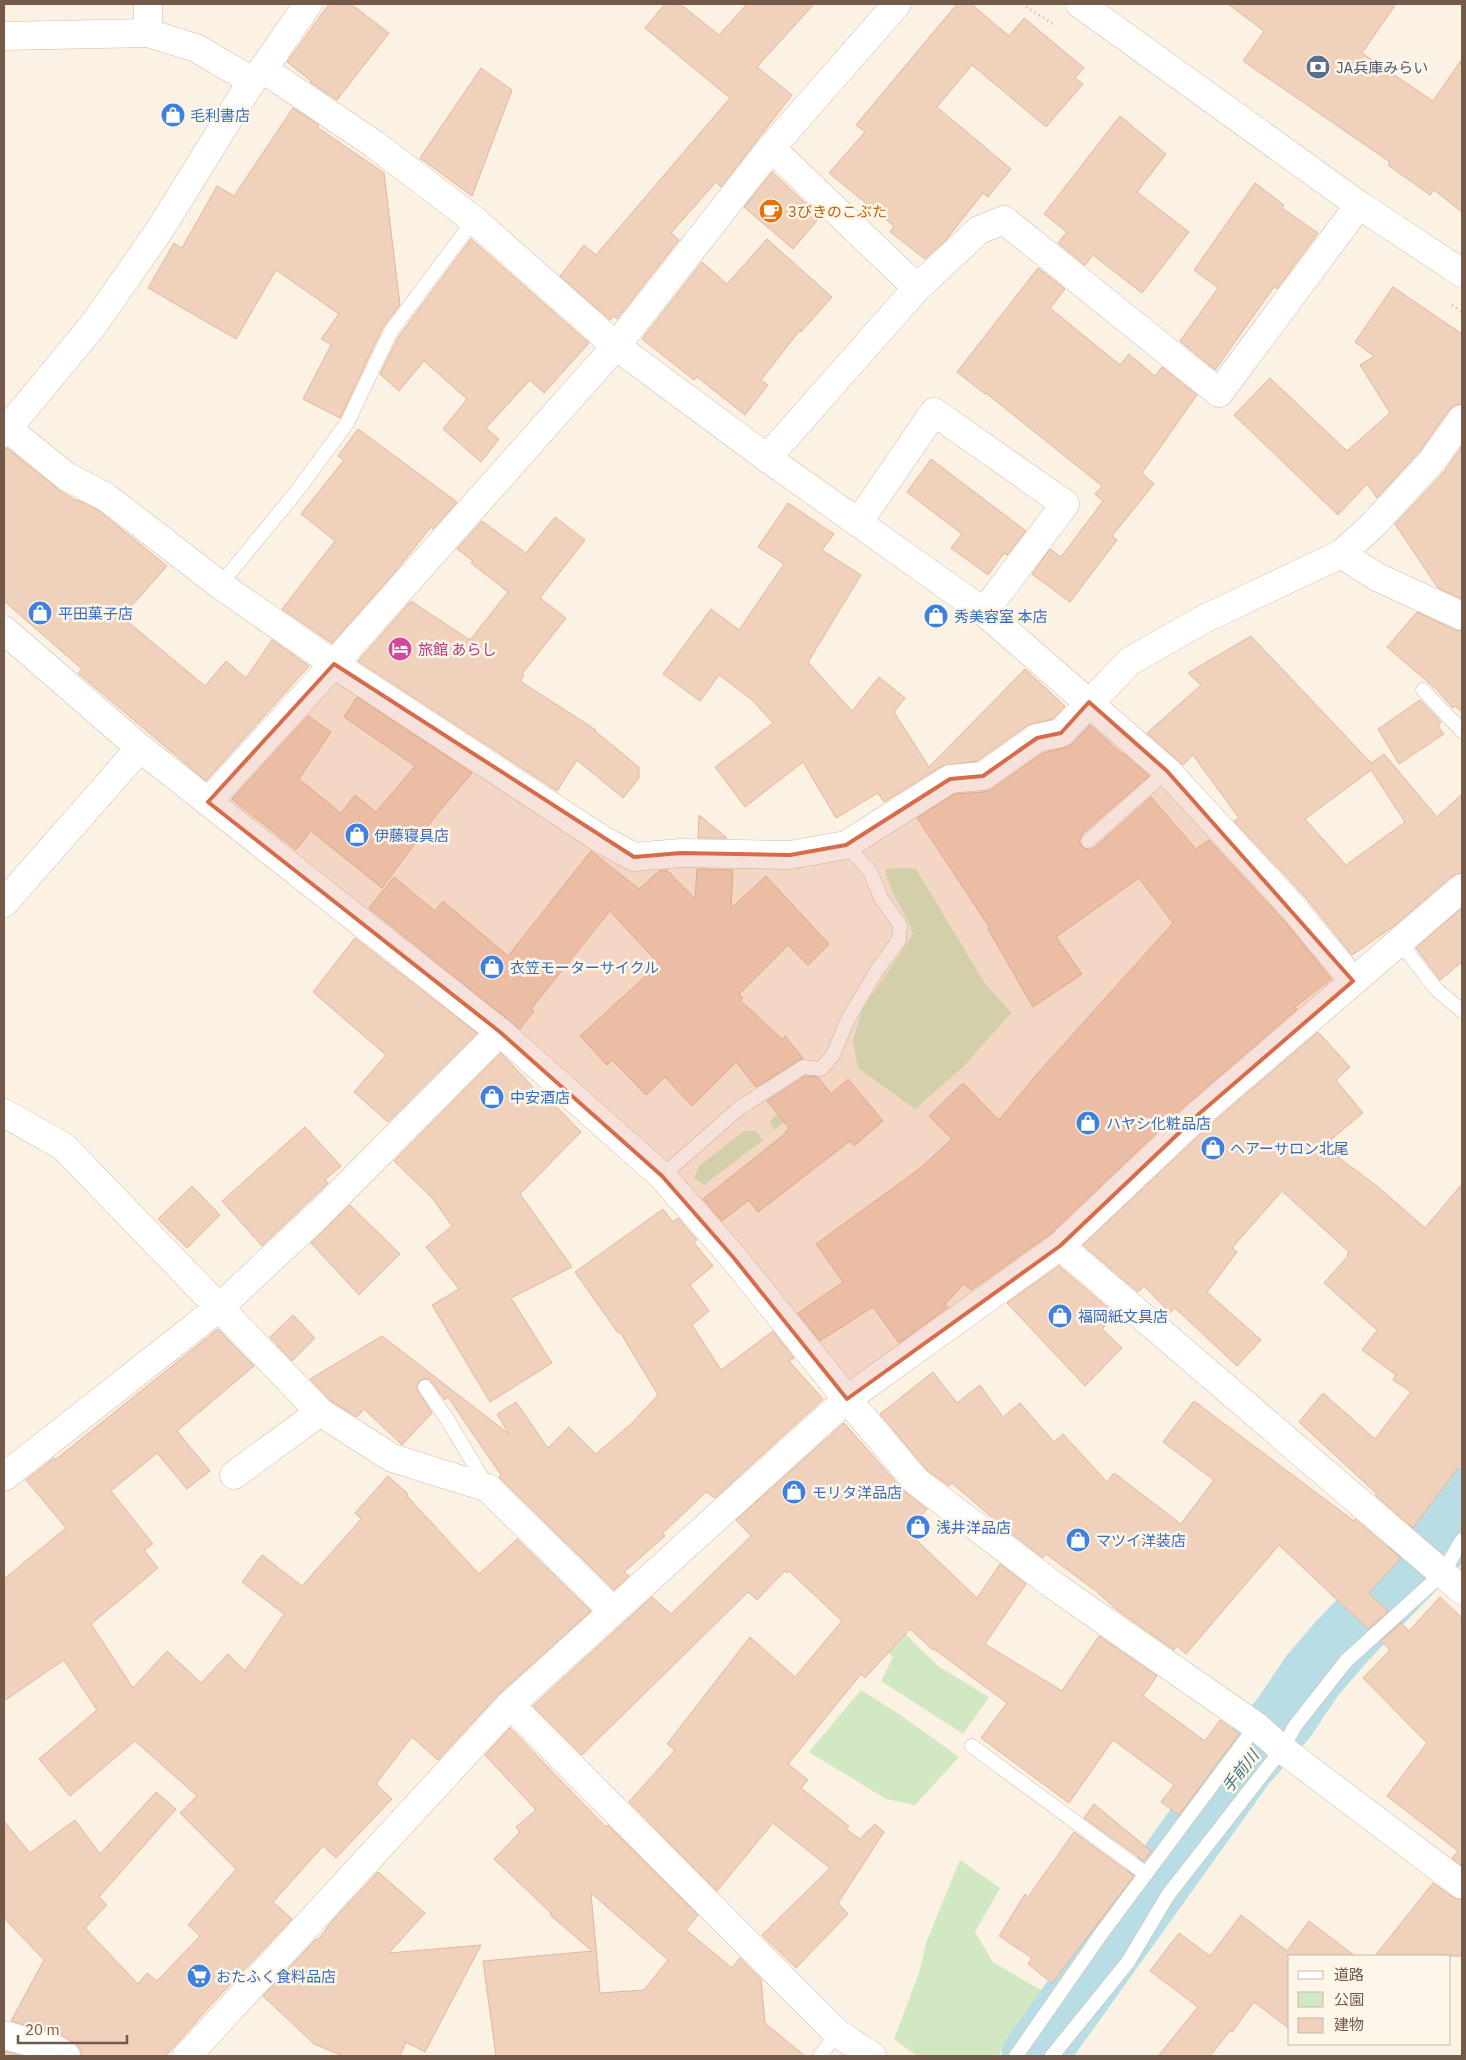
<svg xmlns="http://www.w3.org/2000/svg" width="1466" height="2060" viewBox="0 0 1466 2060" font-family="'IBM Plex Sans','Noto Sans JP',sans-serif">
	<style>
		.green { fill: #d1e8c2 }
		.lines { fill: none; stroke-linecap: round; stroke-linejoin: round }
		.river { stroke: #b8dde4; stroke-width: 65 }
		.building { fill: #f0d1bb; stroke: #e2b79c; fill-rule: evenodd }
		.service-casing { stroke: #cebcad; stroke-width: 15 }
		.minor-casing { stroke: #cebcad; stroke-width: 29 }
		.tertiary-casing { stroke: #cebcad; stroke-width: 29 }
		.path { stroke: #d4b49f; stroke-width: 3; stroke-dasharray: 1 4; stroke-linecap: butt }
		.service { stroke: #fff; stroke-width: 14 }
		.minor { stroke: #fff; stroke-width: 28 }
		.tertiary { stroke: #fff; stroke-width: 28 }
		.marked { fill: #d76c4b; fill-opacity: 0.2; stroke: #d76c4b; stroke-width: 4; stroke-linejoin: round }
		.labels { text-anchor: middle; dominant-baseline: central; stroke-width: 5; stroke-linejoin: round; paint-order: stroke }
		.service-label { font-size: 15px; fill: #4e5e75; stroke: #fef6e9; text-anchor: start }
		.shop-label { font-size: 15px; fill: #366cbe; stroke: #fef6e9; text-anchor: start }
		.food-label { font-size: 15px; fill: #c56008; stroke: #fef6e9; text-anchor: start }
		.hotel-label { font-size: 15px; fill: #b23c85; stroke: #fef6e9; text-anchor: start }
		.water-label { font-size: 16px; font-style: italic; fill: #41747f; stroke: #fef6e9 }
	</style>
	<rect width="100%" height="100%" fill="#fbf2e3"/>
	<!-- green -->
	<g class="green">
		<path d="M903,868L916,869L984,982L1011,1013L963,1067L915,1109L858,1068L853,1041L862,1010L913,934C906,911 889,893 885,869Z"/>
		<path d="M822,1091L774,1130L770,1121L780,1111Z"/>
		<path d="M744,1131H756L763,1140L704,1185L694,1178L699,1166Z"/>
		<path d="M895,1624L938,1666L989,1697L963,1734L881,1681L893,1657L866,1635Z"/>
		<path d="M861,1690L899,1714L959,1757L915,1805L886,1799L809,1752Z"/>
		<path d="M960,1860L1000,1888L975,1932L993,1962L1044,1992L998,2056H917L894,2039L919,1973L926,1943Z"/>
	</g>
	<g class="lines">
		<!-- river -->
		<path class="river" d="M1034,2056L1243,1764L1283,1719L1312,1676L1342,1641L1434,1546L1462,1500"/>
	</g>
	<!-- building -->
	<g class="building">
		<path d="M329,4H351L389,33L337,100L310,82L311,81L287,62Z"/>
		<path d="M665,4H680L719,35L747,4H814L757,67L792,95L721,187L716,182L671,233L679,240L617,319L613,316L610,320L560,276L584,245L596,255L730,98L645,28Z"/>
		<path d="M957,4H971L1009,36L1024,18L1084,68L1075,78L1083,84L1046,127L972,65L937,107L1011,169L988,197L983,193L946,240L925,259L890,232L894,226L829,173L865,132L856,125Z"/>
		<path d="M1228,4H1396L1362,53L1433,101L1462,59V212L1434,190L1430,195L1388,165L1390,162L1243,61L1264,31Z"/>
		<path d="M481,68L512,90L472,196L420,158Z"/>
		<path d="M293,108L319,125L317,127L384,173L400,305L383,327L340,418L303,399L331,345L321,339L339,314L276,270L236,339L148,288L174,243L182,248L217,186L234,196Z"/>
		<path d="M1120,116L1166,154L1137,192L1189,232L1142,293L1093,255L1085,265L1058,243L1067,232L1044,214Z"/>
		<path d="M772,172L820,217L793,249L744,207Z"/>
		<path d="M1255,183L1284,205L1282,208L1318,233L1277,289L1274,287L1215,370L1180,341L1218,288L1194,270Z"/>
		<path d="M471,239L589,343L544,393L530,380L486,428L499,439L481,462L443,429L467,399L424,361L399,391L380,374L399,336Z"/>
		<path d="M767,239L832,297L801,332L800,330L761,380L768,385L745,415L697,377L694,380L642,339L702,262L727,284Z"/>
		<path d="M1038,268L1065,289L1050,308L1120,365L1129,354L1155,376L1162,367L1197,395L1142,473L1154,484L1112,536L1117,540L1070,602L1032,574L1050,549L1061,557L1103,501L1095,494L1102,486L986,393L985,394L957,372Z"/>
		<path d="M1393,287L1462,334V404L1455,405L1449,410L1420,451L1377,498L1367,484L1338,515L1234,415L1270,378L1347,451L1390,413L1360,365L1374,356L1355,342Z"/>
		<path d="M358,429L457,502L433,529L431,527L395,572L332,643L282,609L335,541L301,514L344,460L338,456Z"/>
		<path d="M1462,446V599L1438,588L1395,524L1444,472Z"/>
		<path d="M4,448H7L59,490L77,501L78,500L98,510L167,566L122,617L205,686L226,661L246,678L272,640L309,666L206,781L78,673L82,669L4,601Z"/>
		<path d="M931,459L1026,531L1007,555L1004,553L988,575L951,548L962,534L907,492Z"/>
		<path d="M788,503L834,534L822,550L861,575L808,662L852,711L879,677L905,698L894,712L929,767L1025,669L1065,706L1053,719L1028,725L977,761L942,766L884,802L878,793L836,818L803,762L745,807L715,767L773,723L751,699L719,675L700,701L663,674L711,609L739,630L784,564L758,547Z"/>
		<path d="M555,517L585,540L540,598L566,618L522,674L524,676L520,681L596,730L595,731L639,767V778L623,798L577,760L557,791L358,661L411,601L470,640L508,592L471,563L473,561L457,549L482,521L526,553Z"/>
		<path d="M1417,612L1455,630L1462,631V712L1455,706L1453,708L1436,689L1387,647Z"/>
		<path d="M1251,636L1371,763L1384,754L1437,817L1462,794V873L1452,876L1394,926L1352,955L1308,900L1234,821L1239,818L1193,755L1183,765L1147,733L1201,685L1188,673ZM1371,770L1405,822L1346,865L1305,819Z"/>
		<path d="M357,697L472,773L437,814L382,888L311,831L296,850L232,799L308,716L331,732L299,779L341,813L355,795L376,812L415,766L344,717Z"/>
		<path d="M1420,700L1441,722L1438,726L1444,734L1399,764L1378,729Z"/>
		<path d="M1090,725L1122,754L1123,753L1149,776L1082,834L1079,842L1082,847L1089,850L1094,848L1151,797L1196,849L1209,840L1284,921L1331,979L1295,1007L1297,1009L1189,1102L1050,1234L971,1290L964,1284L945,1304L948,1307L899,1343L873,1307L820,1341L798,1313L843,1282L816,1244L919,1169L952,1139L929,1116L963,1083L999,1120L1037,1074L1173,923L1139,878L1056,937L1082,974L1033,1007L988,929L990,928L917,818L955,794L984,792L992,789L1043,753L1064,748L1072,744Z"/>
		<path d="M699,815L727,838H698Z"/>
		<path d="M591,851L639,889L659,871L667,870L695,899L697,869L733,870L731,908L766,876L829,944L808,965L788,945L739,994L743,998L740,1000L782,1039L785,1036L803,1058L756,1087L736,1062L692,1106L665,1077L646,1095L612,1060L607,1065L580,1036L659,964L610,911L531,1009L534,1011L520,1029L369,908L394,877L435,911L443,901L508,956Z"/>
		<path d="M1462,908V962L1440,980L1416,948Z"/>
		<path d="M355,938L477,1033L388,1122L354,1092L386,1055L313,992Z"/>
		<path d="M1318,1032L1350,1067L1336,1080L1363,1113L1323,1146L1377,1186L1425,1228L1462,1184V1463L1413,1528L1375,1495L1377,1494L1299,1422L1323,1393L1375,1439L1411,1392L1393,1380L1396,1375L1362,1350L1377,1330L1324,1283L1348,1256L1347,1255L1349,1252L1282,1191L1232,1248L1237,1252L1207,1292L1261,1340L1237,1366L1175,1308L1170,1313L1144,1286L1138,1292L1083,1245L1210,1125Z"/>
		<path d="M501,1053L549,1104L551,1101L581,1132L520,1194L572,1267L511,1298L552,1363L490,1402L432,1305L459,1289L426,1247L452,1226L433,1199L394,1161Z"/>
		<path d="M805,1076L818,1077L831,1094L848,1079L883,1121L854,1146L850,1141L758,1212L749,1200L722,1221L703,1199L786,1133L785,1132L789,1128L767,1101Z"/>
		<path d="M305,1127L341,1166L325,1180L328,1183L262,1246L222,1201Z"/>
		<path d="M192,1186L220,1215L187,1248L158,1219Z"/>
		<path d="M350,1205L400,1254L359,1295L311,1243Z"/>
		<path d="M663,1209L673,1222L678,1218L697,1240L694,1243L713,1266L690,1285L709,1311L692,1325L721,1370L773,1331L794,1358L789,1361L823,1399L715,1498L706,1492L663,1533L665,1536L624,1572L629,1576L614,1590L500,1478L499,1477L501,1475L448,1397L445,1400L429,1379L420,1380L416,1388L432,1413L402,1445L364,1409L357,1417L331,1401L310,1379L382,1336L509,1434L497,1414L516,1402L548,1448L569,1427L596,1454L632,1423L658,1395L620,1332L618,1333L575,1272Z"/>
		<path d="M1059,1266L1115,1314L1102,1329L1122,1348L1085,1386L1007,1303Z"/>
		<path d="M293,1315L315,1338L292,1361L270,1337Z"/>
		<path d="M218,1329L254,1366L177,1431L210,1471L187,1489L157,1453L111,1491L153,1544L144,1550L158,1568L91,1624L133,1688L167,1651L201,1683L228,1654L245,1671L284,1614L242,1582L262,1555L302,1586L361,1519L355,1513L388,1476L408,1494L407,1496L479,1574L517,1539L591,1611L499,1694L438,1760L412,1737L376,1784L392,1799L336,1858L323,1846L273,1902L292,1919L209,2007L166,2056H82L80,2049L75,2043L61,2035L11,2021L44,1960L4,1918V1821L30,1853L75,1820L100,1854L156,1792L176,1809L99,1897L107,1905L85,1928L138,1984L147,1973L157,1981L200,1936L188,1925L236,1869L180,1813L197,1796L135,1741L70,1796L39,1759L97,1710L64,1660L4,1701V1579L66,1528L26,1480L54,1458L55,1460Z"/>
		<path d="M933,1372L957,1403L980,1385L1003,1417L1020,1403L1054,1442L1063,1434L1107,1482L1114,1473L1181,1524L1214,1480L1163,1442L1194,1401L1354,1521L1355,1519L1401,1558L1369,1593L1388,1611L1368,1629L1279,1545L1186,1654L1177,1646L1174,1650L1117,1610L1096,1591L1046,1554L1043,1558L1004,1528L952,1483L949,1486L927,1470L880,1414Z"/>
		<path d="M844,1423L904,1491L927,1509L907,1531L977,1598L1000,1564L1026,1584L985,1644L1062,1691L1099,1636L1157,1676L1143,1696L1205,1741L1220,1720L1239,1734L1179,1815L1161,1802L1174,1785L1113,1740L1069,1803L981,1738L1007,1703L934,1649L933,1650L910,1629L865,1678L861,1674L788,1764L808,1780L801,1788L849,1826L846,1829L860,1839L875,1824L884,1832L838,1903L848,1914L796,1968L762,1935L830,1868L773,1823L717,1891L629,1802L675,1750L667,1744L750,1637L795,1677L842,1621L789,1571L787,1573L785,1571L757,1600L748,1592L582,1755L533,1706L652,1597L671,1614L751,1536L736,1520Z"/>
		<path d="M1440,1597L1462,1618V1866L1452,1858L1458,1851L1387,1796L1427,1743L1363,1678L1390,1650L1381,1641L1401,1623L1409,1631Z"/>
		<path d="M510,1728L606,1827L608,1825L698,1915L686,1930L732,1968L740,1958L761,1979L765,2023L805,2056H496L483,1961L592,1951L550,1915L551,1913L494,1859L520,1832L516,1827L536,1810L485,1755ZM591,1893L668,1960L644,1990L600,1993Z"/>
		<path d="M1094,1804L1151,1851L1144,1861L1084,1818Z"/>
		<path d="M1074,1832L1134,1876L1052,1983L1028,1964L1032,1958L999,1936L1025,1894L1028,1897Z"/>
		<path d="M378,1872L425,1913L389,1953L481,1945L425,2052L406,2042L400,2056H343L314,2044L263,1996L316,1939L318,1940L333,1920Z"/>
		<path d="M1433,1883L1453,1897L1462,1900V1956H1375Z"/>
		<path d="M1241,1915L1287,1951L1309,1921L1355,1956H1290V2029L1254,2002L1232,2032L1230,2031L1210,2056H1158L1198,2007L1150,1971L1179,1933L1210,1956Z"/>
		<path d="M4,2051L23,2056H4Z"/>
	</g>
	<g class="lines">
		<defs>
			<g id="service">
				<path d="M220,585L297,491L347,423L391,331L474,220"/>
				<path d="M1423,690L1462,731"/>
				<path d="M1088,841L1167,771"/>
				<path d="M1399,941L1436,989L1462,1011"/>
				<path d="M662,1176L738,1109L803,1067L821,1069L833,1055L848,1019L877,970L899,940L900,925L881,898L870,871L846,845"/>
				<path d="M425,1387L447,1419L487,1486"/>
				<path d="M972,1746L1146,1874"/>
				<path d="M820,2056L837,2033"/>
				<path d="M1016,2056L1101,1934L1256,1726"/>
				<path d="M1052,2056L1128,1962L1168,1895L1282,1749L1295,1726L1346,1661L1443,1573L1462,1540"/>
			</g>
			<g id="minor">
				<path d="M148,4V33"/>
				<path d="M4,36L148,33L196,48L252,81"/>
				<path d="M263,69L374,144L474,220L616,346L767,458L984,612L1167,771L1296,911L1353,981"/>
				<path d="M771,148L917,288"/>
				<path d="M7,428L66,476L106,497L220,585L334,664L601,839L634,857L681,853L790,855L846,845L950,779L983,776L1037,738L1061,733L1130,661L1204,619L1341,554L1373,525L1432,461L1462,419"/>
				<path d="M4,433L94,324L159,231L252,81L263,69L308,4"/>
				<path d="M767,458L917,288L979,230L1004,220L1219,393L1359,205"/>
				<path d="M858,523L934,412L1065,504L984,612"/>
				<path d="M1341,554L1377,577L1462,616"/>
				<path d="M4,630L140,748L500,1032L662,1176L733,1257L847,1399L916,1481L1053,1585L1256,1726L1282,1749L1462,1885"/>
				<path d="M208,802L334,664L616,346L771,148L897,4"/>
				<path d="M4,903L140,748"/>
				<path d="M4,1113L64,1147L320,1412L392,1458L488,1488L613,1611"/>
				<path d="M1060,1246L1462,1590"/>
				<path d="M234,1475L320,1412"/>
				<path d="M4,1477L220,1307L320,1213L500,1032"/>
				<path d="M510,1705L837,2033L872,2056"/>
				<path d="M4,2035L53,2048L66,2056"/>
				<path d="M187,2056L510,1705L847,1399L1060,1246L1200,1113L1462,888"/>
			</g>
			<path id="tertiary" d="M1080,4L1359,205L1462,273"/>
		</defs>
		<!-- service casing -->
		<use href="#service" class="service-casing"/>
		<!-- minor casing -->
		<use href="#minor" class="minor-casing"/>
		<!-- tertiary casing -->
		<use href="#tertiary" class="tertiary-casing"/>
		<!-- path -->
		<g class="path">
			<path d="M1022,4L1053,24"/>
			<path d="M1452,305L1462,312"/>
		</g>
		<!-- service -->
		<use href="#service" class="service"/>
		<!-- minor -->
		<use href="#minor" class="minor"/>
		<!-- tertiary -->
		<use href="#tertiary" class="tertiary"/>
	</g>
	<!-- marked area -->
	<path class="marked" d="M334,664L634,857L681,853L790,855L846,845L950,779L983,776L1037,738L1061,733L1089,702L1167,771L1353,981L1200,1113L1060,1246L847,1399L733,1257L662,1176L500,1032L208,802Z"/>
	<!-- icons -->
	<defs>
		<symbol id="bank-disc" viewBox="-11 -11 22 22"><circle r="9.5" fill="#5c6f8a" stroke="#fef6e9"/><path d="M-6-4H6V4H-6ZM0-2.3a2.3 2.3 0 1 0 0 4.6a2.3 2.3 0 1 0 0-4.6Z" fill="#fff"/></symbol>
		<symbol id="shop-disc" viewBox="-11 -11 22 22"><circle r="9.5" fill="#3f7fe0" stroke="#fef6e9"/><path d="M-5-2.5h2.3a2.7 3.5 0 0 1 5.4 0H5L5.5 6h-11ZM-1.5-2.5h3a1.5 2.3 0 0 0-3 0Z" fill="#fff"/></symbol>
		<symbol id="cafe-disc" viewBox="-11 -11 22 22"><circle r="9.5" fill="#e8710a" stroke="#fef6e9"/><path d="M-5.5-4.5H6V0H3Q3 3.5 0 3.5H-2.5Q-5.5 3.5-5.5 0ZM3-3.2v2h1.7v-2ZM-6 4.5H4V6H-6Z" fill="#fff"/></symbol>
		<symbol id="hotel-disc" viewBox="-11 -11 22 22"><circle r="9.5" fill="#d1479c" stroke="#fef6e9"/><path d="M-6-4.5h1.5V1H6V5H4.5V3h-9V5H-6ZM-4 0a1.8 1.8 0 1 1 3.6 0ZM.5 0V-2.5h3Q6-2.5 6 0Z" fill="#fff"/></symbol>
		<symbol id="supermarket-disc" viewBox="-11 -11 22 22"><circle r="9.5" fill="#3f7fe0" stroke="#fef6e9"/><path d="M-6-5.5h2.5l.6 2H6L4.5 2H-2.5L-4.4-4H-6ZM-1.5 3.2a1.3 1.3 0 1 0 .1 0ZM3 3.2a1.3 1.3 0 1 0 .1 0Z" fill="#fff"/></symbol>
	</defs>
	<g fill-rule="evenodd">
		<use href="#bank-disc" x="1304" y="53" width="28" height="28"/>
		<use href="#shop-disc" x="159" y="101" width="28" height="28"/>
		<use href="#cafe-disc" x="757" y="197" width="28" height="28"/>
		<use href="#shop-disc" x="26" y="599" width="28" height="28"/>
		<use href="#shop-disc" x="922" y="602" width="28" height="28"/>
		<use href="#hotel-disc" x="386" y="635" width="28" height="28"/>
		<use href="#shop-disc" x="343" y="821" width="28" height="28"/>
		<use href="#shop-disc" x="478" y="953" width="28" height="28"/>
		<use href="#shop-disc" x="478" y="1083" width="28" height="28"/>
		<use href="#shop-disc" x="1074" y="1109" width="28" height="28"/>
		<use href="#shop-disc" x="1199" y="1134" width="28" height="28"/>
		<use href="#shop-disc" x="1046" y="1302" width="28" height="28"/>
		<use href="#shop-disc" x="780" y="1478" width="28" height="28"/>
		<use href="#shop-disc" x="904" y="1513" width="28" height="28"/>
		<use href="#shop-disc" x="1064" y="1526" width="28" height="28"/>
		<use href="#supermarket-disc" x="185" y="1962" width="28" height="28"/>
	</g>
	<g class="labels">
		<!-- service labels -->
		<g class="service-label">
			<text x="1336" y="67">JA兵庫みらい</text>
		</g>
		<!-- shop labels -->
		<g class="shop-label">
			<text x="190" y="115">毛利書店</text>
			<text x="58" y="613">平田菓子店</text>
			<text x="954" y="616">秀美容室 本店</text>
			<text x="374" y="835">伊藤寝具店</text>
			<text x="510" y="967">衣笠モーターサイクル</text>
			<text x="510" y="1097">中安酒店</text>
			<text x="1106" y="1123">ハヤシ化粧品店</text>
			<text x="1230" y="1148">ヘアーサロン北尾</text>
			<text x="1078" y="1316">福岡紙文具店</text>
			<text x="812" y="1492">モリタ洋品店</text>
			<text x="936" y="1527">浅井洋品店</text>
			<text x="1096" y="1540">マツイ洋装店</text>
			<text x="216" y="1976">おたふく食料品店</text>
		</g>
		<!-- food labels -->
		<g class="food-label">
			<text x="788" y="211">3びきのこぶた</text>
		</g>
		<!-- hotel labels -->
		<g class="hotel-label">
			<text x="418" y="649">旅館 あらし</text>
		</g>
		<!-- water labels -->
		<g class="water-label">
			<text transform="translate(1240 1771) rotate(-52)">手前川</text>
		</g>
	</g>
	<!-- border -->
	<rect width="1466" height="2060" fill="none" stroke="#72594a" stroke-width="10"/>
	<!-- legend -->
	<rect x="1288" y="1955" width="162" height="90" fill="#fef6e9" stroke="#c6b7a9"/>
	<rect x="1298" y="1971" width="25" height="8" fill="#ffffff" stroke="#c6b7a9"/>
	<text x="1334" y="1980" font-size="15" fill="#72594a">道路</text>
	<rect x="1298" y="1992" width="25" height="15" fill="#d1e8c2" stroke="#c6b7a9"/>
	<text x="1334" y="2005" font-size="15" fill="#72594a">公園</text>
	<rect x="1298" y="2018" width="25" height="15" fill="#f0d1bb" stroke="#c6b7a9"/>
	<text x="1334" y="2030" font-size="15" fill="#72594a">建物</text>
	<!-- scale -->
	<path d="M18 2035v8h109v-8" fill="none" stroke="#72594a" stroke-width="2.5"/>
	<text x="25" y="2035" font-size="15" fill="#72594a" stroke="#fef6e9" stroke-width="4" paint-order="stroke">20 m</text>
</svg>
